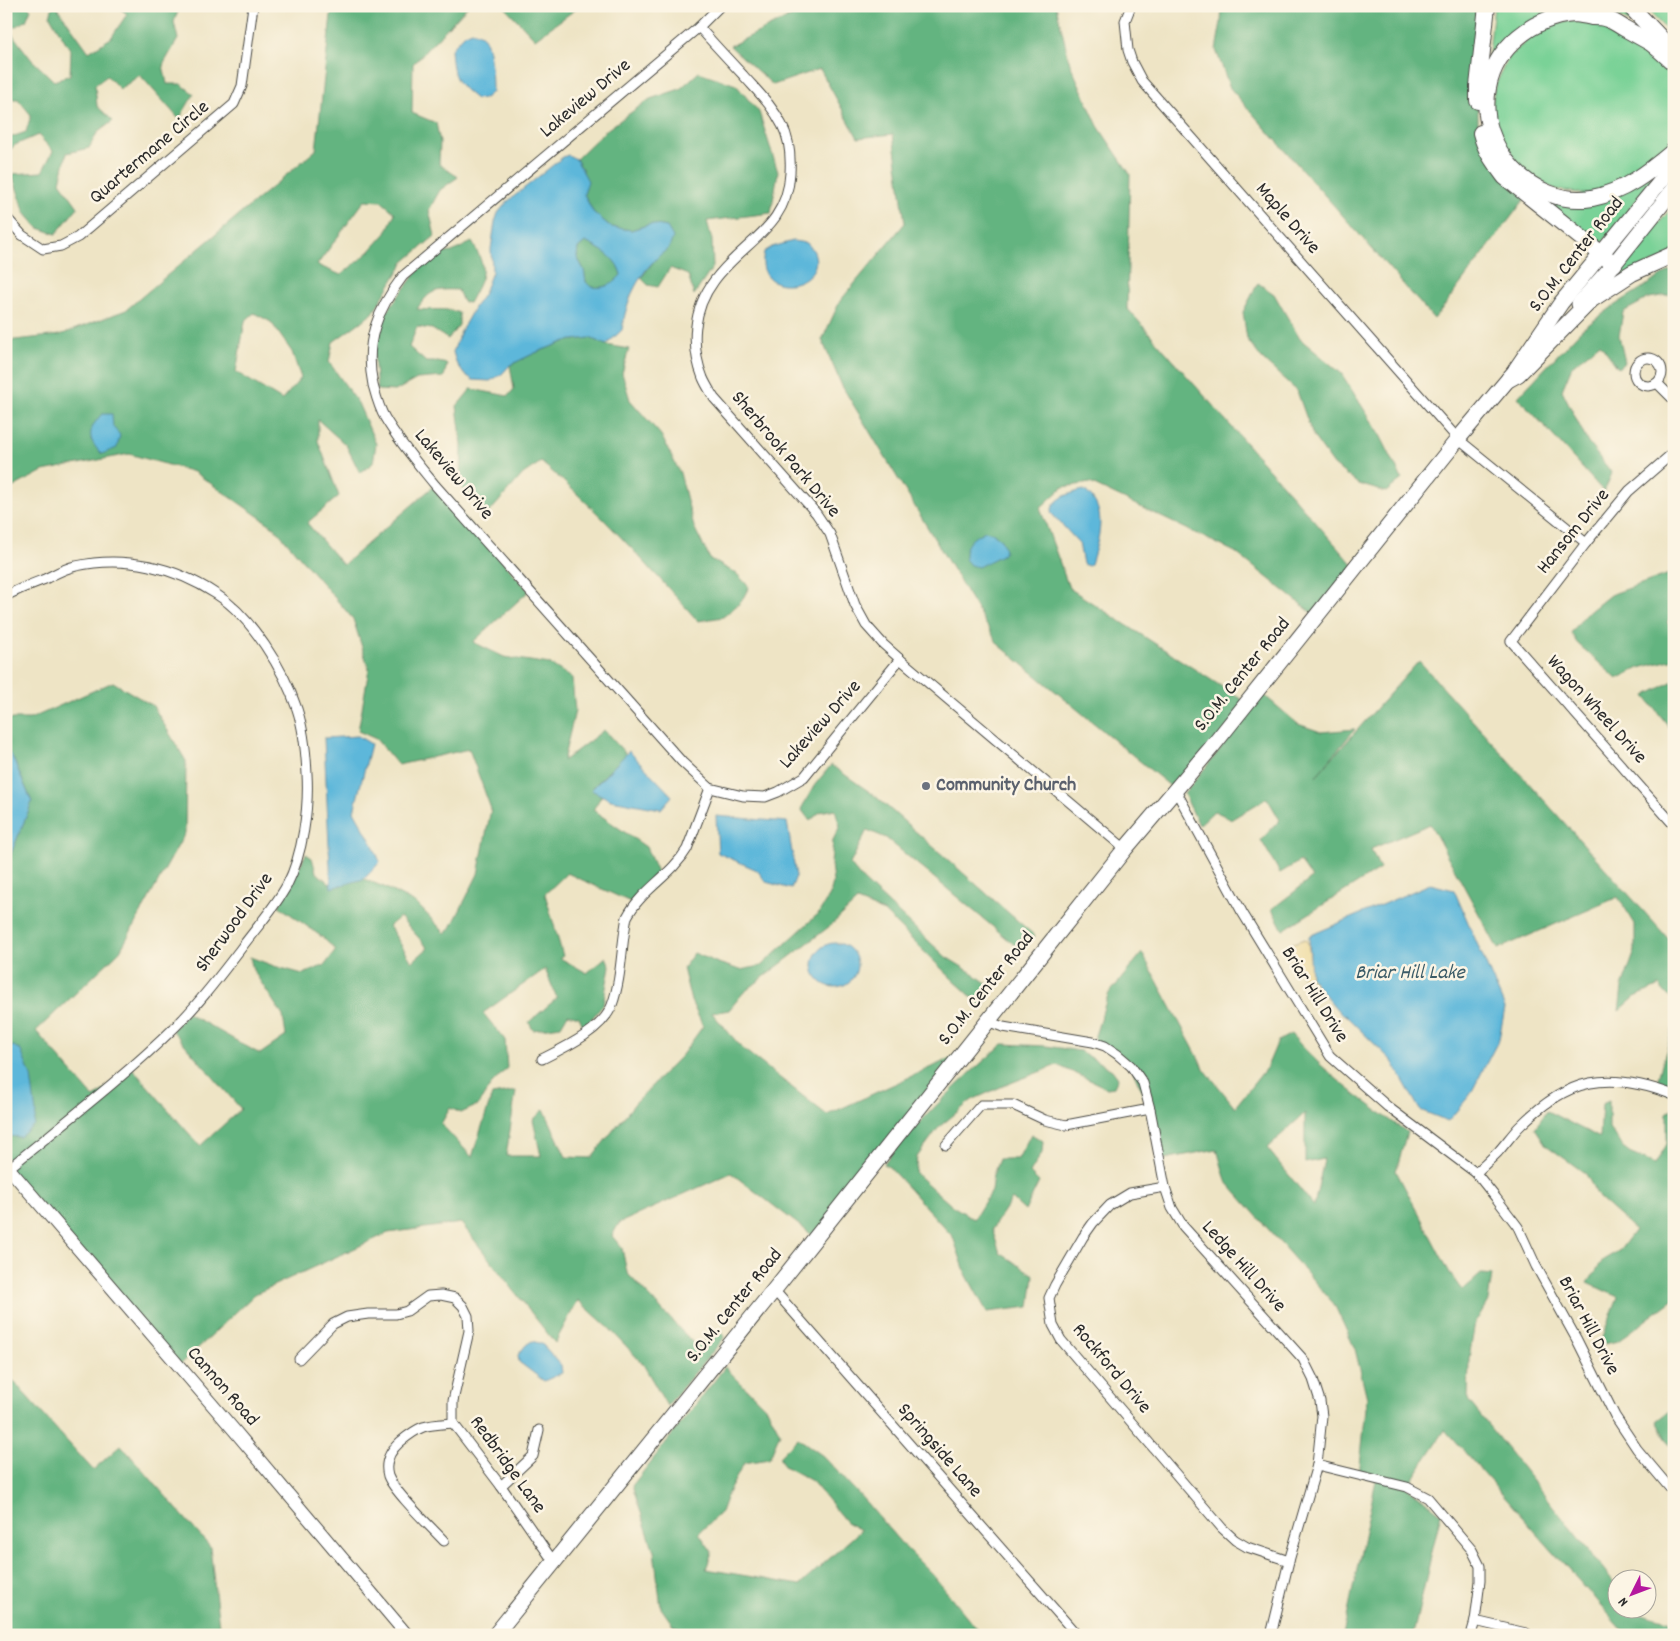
<svg xmlns="http://www.w3.org/2000/svg" width="1680" height="1641" viewBox="0 0 1680 1641" font-family="Dekko,sans-serif">
	<style>
		.green { fill: #7ad297; stroke: #527e61 }
		.forest { fill: #63b480; stroke: #477056; fill-rule: evenodd }
		.sand { fill: #eeda9e; stroke: #8c8264 }
		.water { fill: #5db7da; stroke: #447182; fill-rule: evenodd }
		.lines { fill: none; stroke-linecap: round; stroke-linejoin: round }
		.street-casing { stroke: #484742; stroke-width: 11 }
		.secondary-casing { stroke: #484742; stroke-width: 14 }
		.primary-casing { stroke: #484742; stroke-width: 17 }
		.highway-casing { stroke: #484742; stroke-width: 18 }
		.street { stroke: #fff; stroke-width: 9 }
		.secondary { stroke: #fff; stroke-width: 12 }
		.primary { stroke: #fff; stroke-width: 15 }
		.highway { stroke: #fff; stroke-width: 16 }
		.worship-dot { fill: #6b7280; stroke: #fcf5e5; stroke-width: 2 }
		.labels { text-anchor: middle; dominant-baseline: central; stroke-width: 5; stroke-linejoin: round; paint-order: stroke }
		.street-label { font-size: 20px; fill: #2b2b2b; stroke: #fcf5e5 }
		.worship-label { font-size: 20px; font-weight: bold; fill: #5b616d; stroke: #fcf5e5; text-anchor: start }
		.water-label { font-size: 21px; font-style: italic; fill: #3c5c68; stroke: #fcf5e5 }
	</style>
	<rect width="100%" height="100%" fill="#fcf5e5"/>
	<filter id="ink" filterUnits="userSpaceOnUse"><feTurbulence type="fractalNoise" baseFrequency=".02" numOctaves="2"/><feDisplacementMap in="SourceGraphic" scale="10" xChannelSelector="R" yChannelSelector="G"/><feConvolveMatrix kernelMatrix="1 2 1 2 8 2 1 2 1" color-interpolation-filters="sRGB"/></filter>
	<filter id="wash" filterUnits="userSpaceOnUse"><feTurbulence type="fractalNoise" baseFrequency=".0096" numOctaves="4" result="noise"/><feDisplacementMap in="SourceGraphic" scale="20" xChannelSelector="R" yChannelSelector="G"/><feGaussianBlur stdDeviation="1.12" result="paint"/><feColorMatrix in="noise" values="0 0 0 0 0 0 0 0 0 0 0 0 0 0 0 0 0 1.4 0 .05"/><feComposite in="paint" operator="in"/></filter>
	<g filter="url(#wash)">
		<rect width="100%" height="100%" fill="#eee4c5"/>
		<!-- green -->
		<g class="green">
			<path d="M1494,6H1620L1640,27L1618,17L1548,13L1489,71V54Z"/>
			<path d="M1644,6H1668L1674,12V38Z"/>
			<path d="M1569,21C1582,22 1595,22 1608,27C1631,35 1655,61 1674,77V146L1630,180L1585,194L1558,190L1530,179L1499,140L1492,109L1494,89L1508,57L1542,28Z"/>
			<path d="M1651,176L1653,179L1599,247L1538,194L1556,202Z"/>
			<path d="M1674,205V254L1612,280Z"/>
		</g>
		<!-- forest -->
		<g class="forest">
			<path d="M6,6H27L31,9L26,21L9,30L31,59L54,81L70,75L71,51L50,16L53,6H56L89,52L111,38L127,14L117,6H180L174,22L178,39L163,65L167,84H181L194,94L179,119L140,75L120,89L107,76L95,85L97,106L113,121L97,133L89,148L67,153L60,182L78,207L56,234L38,228L25,213L12,174L42,172L53,151L38,135L15,145L6,154V139L26,132L31,115L18,99H6V70L8,66L6,65Z"/>
			<path d="M332,6H468L413,64L412,113L436,123L440,142L439,164L458,177L440,190L429,210L435,236L404,262L373,313L333,342L329,362L358,403L376,444L373,463L360,473L346,445L318,420V441L339,496L307,523L343,565L435,485L529,591L473,642L504,657L550,664L572,678L575,711L563,761L604,730L626,754L591,789L602,795L593,810L646,847L657,872L665,875L635,904L567,873L545,894L563,956L560,958L587,973L606,957L610,966L603,1005L584,1028L579,1017L568,1014L561,1026L533,1030L529,1022L557,998L545,969L483,1013L505,1040L507,1068L490,1086L478,1105L461,1113L450,1108L441,1124L472,1157L492,1095L516,1091L506,1156H541L533,1120L544,1109L566,1157L591,1158L636,1102L682,1055L703,1026L691,1001L683,968L694,953L718,963L740,970L761,966L818,914L830,895L833,882L831,864L833,840L840,826L835,809L820,812L810,821L801,809L814,786L831,765L874,795L1035,936L1022,951L886,838L867,830L850,864L863,880L946,957L974,974L993,988L984,1008L950,977L884,912L857,901L830,926L743,993L729,1010L712,1013L742,1048L827,1115L962,1053L816,1238L731,1173L619,1223L612,1236L622,1248L627,1273L697,1347L711,1334L721,1330L725,1337L667,1406L643,1364L609,1328L578,1300L555,1343L461,1223L388,1233L255,1294L179,1366L6,1165V866L32,802L12,756L6,750V719H30L113,682L153,706L186,761L185,833L120,951L36,1031L94,1098L131,1067L200,1146L241,1109L172,1030L187,1013L260,1054L286,1036L283,1016L253,970L250,957L274,966L303,974L325,965L336,950L322,937L279,906L306,854L312,858L316,872L330,884L364,879L384,887L417,904L445,933L451,928L478,874L491,809L469,749L398,765L376,739L358,731L369,669L353,619L274,527L194,472L129,454L43,471L6,491V341L60,335L126,310L316,150ZM365,200L381,201L395,213L386,233L369,252L341,275L317,265ZM254,313L271,322L292,352L301,378L282,400L236,372L245,321ZM400,917L428,948L412,962L389,926Z"/>
			<path d="M504,6H580L535,39Z"/>
			<path d="M812,6H1056L1070,64L1098,126L1130,174L1127,308L1355,567L1316,616L1235,552L1090,483L1063,487L1040,508L1069,588L1247,703L1176,791L998,644L842,386L822,340L840,301L905,223L893,134L858,138L820,69L773,85L730,46Z"/>
			<path d="M1222,6H1487L1478,86V122L1485,149L1527,196L1434,319L1230,88L1216,50L1221,22Z"/>
			<path d="M699,72L736,85L759,112L778,172L771,213L707,221L712,240L713,267L694,295L688,275L670,268L658,287L648,285L641,278L657,257L669,248L667,227L651,224L631,230L611,227L593,212L584,194L583,170L576,159L605,131L650,99L680,89Z"/>
			<path d="M472,242C488,269 484,276 469,303L463,302L458,290C435,289 430,290 417,309C431,311 447,307 459,313V325L448,339L432,329L417,327L409,347L426,362H438L447,364L444,377L417,379L395,391L377,390L374,355L383,316L420,268L438,254L452,252Z"/>
			<path d="M585,242C600,249 617,257 621,275C612,285 604,289 591,287L586,282L584,270L577,257L578,248Z"/>
			<path d="M1674,270V294L1649,298L1623,312L1619,336L1625,362L1618,368L1600,343L1572,366L1562,390L1588,443L1612,473L1604,492L1518,397L1581,330L1615,305L1669,271Z"/>
			<path d="M1258,283L1274,294L1300,339L1341,373L1379,433L1402,479L1386,492L1358,484L1334,465L1313,436L1297,391L1262,359L1247,339L1243,312Z"/>
			<path d="M590,338L606,345L629,349L622,373L630,400L661,435L680,473L694,527L710,559L737,574L749,587L741,602L723,617L698,621C648,566 599,510 541,462L523,474L487,515L461,486L462,445L457,406L471,389L508,396L514,389L510,365L535,353L566,341Z"/>
			<path d="M1669,574L1674,575V614L1667,622L1674,631V659L1639,668L1617,679L1577,643L1571,633L1585,615L1610,595Z"/>
			<path d="M1419,661L1674,945V1002L1659,986L1635,997L1619,1011L1622,987L1635,951V924L1618,897L1498,949L1430,824L1371,849L1380,869L1283,930L1272,909L1312,878L1300,861L1280,873L1261,840L1280,820L1267,798L1232,819L1214,811L1199,825L1184,794L1264,695L1298,724L1321,732L1355,729L1316,776Z"/>
			<path d="M1673,681L1674,682V733L1645,696Z"/>
			<path d="M1142,953L1205,1070L1235,1107L1267,1067L1278,1041L1291,1034C1324,1073 1366,1103 1407,1132L1396,1171L1451,1275L1463,1290L1481,1274L1492,1275L1488,1301L1475,1323L1469,1358L1468,1400L1617,1586L1618,1608L1635,1609L1639,1613L1674,1623V1635H1627L1445,1430L1407,1487L1441,1513L1413,1635H1343L1376,1480L1359,1475L1367,1398L1355,1349L1334,1304L1226,1181L1217,1149L1159,1160L1150,1109L1131,1066L1093,1042L1108,995ZM1305,1113V1163L1324,1159L1314,1206L1267,1148Z"/>
			<path d="M1674,1025V1095L1655,1088Z"/>
			<path d="M1003,1044L1046,1046L1080,1051L1112,1070L1118,1078L1114,1087L1107,1088L1057,1065L1003,1086L972,1100L939,1127L917,1157L915,1173L951,1205L974,1219L991,1191L993,1175L999,1159H1018L1031,1134L1043,1141L1042,1153L1030,1173L1039,1182L1025,1211L1012,1199L992,1229L1000,1253L1034,1275L1030,1307L987,1312L966,1274L953,1237L889,1167L883,1164C919,1120 960,1081 1003,1044Z"/>
			<path d="M1609,1101V1129L1629,1153L1655,1164L1667,1144V1113L1674,1108V1191L1666,1201L1668,1215L1674,1216V1299L1618,1341L1599,1345L1618,1297L1588,1283L1603,1260L1620,1250L1635,1230L1599,1198L1586,1174L1546,1145L1535,1128L1547,1111L1600,1138L1602,1104Z"/>
			<path d="M725,1367L768,1410L780,1433L769,1459L744,1463L728,1493L721,1512L699,1533L712,1552L706,1569L800,1585L861,1530L846,1522L812,1481L784,1466L779,1457L798,1438L823,1456L865,1501L901,1543L932,1574L982,1635H686L685,1630L673,1625L661,1608L654,1551L632,1486Z"/>
			<path d="M6,1373L93,1470L121,1445L210,1547L220,1635H6Z"/>
			<path d="M1674,1408V1452L1657,1421Z"/>
		</g>
		<!-- sand -->
		<path class="sand" d="M1305,939L1308,943L1315,986H1313L1293,967L1288,952L1293,943Z"/>
		<!-- water -->
		<g class="water">
			<path d="M472,31C478,33 482,34 485,39C491,50 492,79 492,92L485,98L476,99C454,82 453,77 451,49L465,34Z"/>
			<path d="M568,155L576,159L588,181L584,194L593,212L611,227L631,230L651,224L667,227L673,237C668,253 667,248 657,258C636,278 626,302 622,330L606,345L590,338L566,341L535,353L510,365L502,374L490,381L473,380L463,373L456,362L453,352L461,331L475,306L483,295L492,272L491,249L495,222L498,213L507,202L563,157ZM585,242C600,249 617,257 621,275C612,285 604,289 591,287L586,282L584,270L577,257L578,248Z"/>
			<path d="M793,241L807,243C809,246 813,249 814,252C828,287 753,302 764,252L772,247Z"/>
			<path d="M102,414H112L113,427L120,435L117,448L102,454C86,439 88,429 102,414Z"/>
			<path d="M1084,490C1109,509 1099,538 1091,564L1088,566L1083,564L1079,543L1051,513C1053,498 1070,493 1084,490Z"/>
			<path d="M985,531C997,534 1002,538 1005,550L1002,555L978,567L970,565L965,559C964,543 972,538 985,531Z"/>
			<path d="M358,736L371,744L354,811L373,845L380,862L364,879L331,888L324,738Z"/>
			<path d="M6,750L12,756L32,802L6,866Z"/>
			<path d="M629,751L672,796L661,809L611,800L591,790Z"/>
			<path d="M716,816L787,822L796,876L791,889L766,882L757,870L718,853Z"/>
			<path d="M1430,884L1454,890L1505,1008L1499,1039L1470,1095L1448,1121L1420,1110L1392,1061L1345,1015L1340,1013L1311,978L1309,936Z"/>
			<circle cx="835" cy="965" r="22"/>
			<path d="M14,1046L21,1051L31,1076L36,1113L34,1125L20,1137L6,1136V1048Z"/>
			<path d="M532,1341L542,1344L561,1365L562,1373L544,1381L519,1362L518,1355L526,1345Z"/>
		</g>
	</g>
	<g filter="url(#ink)">
		<g class="lines">
			<defs>
				<g id="street">
					<path d="M720,6L699,27L403,276C377,310 364,342 373,385C376,396 379,408 385,418C399,442 417,463 435,485L682,762L710,788L743,796L765,797L778,792L804,777L900,659"/>
					<path d="M1131,6L1125,21L1128,50L1132,62L1142,81L1458,439L1586,543"/>
					<path d="M699,27C713,43 728,59 743,75C757,91 772,105 782,125C790,140 791,156 790,173C787,229 743,241 714,281C693,309 690,345 703,378C706,385 710,391 714,398L816,513L830,534L855,605L866,625L883,644L900,659L1125,849"/>
					<path d="M6,217L22,235L43,249L61,246L78,237L234,104L242,86L253,6"/>
					<circle cx="1648" cy="372" r="14"/>
					<path d="M1657,383L1674,400"/>
					<path d="M1674,452L1629,491L1586,543L1511,641L1674,825"/>
					<path d="M6,596C18,589 32,584 45,579C55,574 65,568 76,566C124,555 175,567 216,594C251,616 284,670 297,709C304,730 306,752 307,774C309,808 303,854 287,885C275,907 257,927 242,947C222,973 199,1004 175,1027C123,1078 65,1122 9,1168"/>
					<path d="M1176,791L1242,912L1330,1056L1388,1107L1476,1173L1496,1198L1518,1227L1536,1266L1577,1340L1615,1416L1637,1449L1674,1493"/>
					<path d="M987,1021L1003,1027L1093,1042L1105,1046L1117,1054L1131,1066L1143,1083L1150,1109L1165,1187L1172,1208L1183,1226L1303,1359L1313,1379L1320,1401L1322,1416L1317,1465L1289,1561L1271,1635"/>
					<path d="M542,1059C564,1048 603,1030 612,1005C622,978 621,946 627,917C641,890 671,876 687,849L710,788"/>
					<path d="M946,1145L981,1105H1013L1045,1120L1066,1125L1150,1109"/>
					<path d="M1476,1173C1483,1166 1491,1159 1498,1152C1505,1144 1511,1136 1518,1128C1568,1077 1608,1070 1674,1095"/>
					<path d="M1165,1187L1130,1193L1110,1205L1093,1223L1083,1237L1055,1285L1049,1298L1053,1325L1061,1340L1222,1528L1235,1540L1247,1547L1289,1561"/>
					<path d="M774,1290L1077,1635"/>
					<path d="M299,1359L333,1324L347,1317L368,1314H396L407,1311L428,1296L441,1295L455,1298L463,1306L468,1316L469,1331L453,1401V1423L501,1486L553,1561"/>
					<path d="M1317,1465L1407,1487L1428,1498L1472,1550L1480,1566V1581L1475,1621L1471,1635"/>
					<path d="M501,1486L533,1456L539,1430"/>
					<path d="M444,1541C431,1527 394,1492 388,1476C384,1462 390,1451 400,1442C422,1424 426,1425 453,1423"/>
					<path d="M1475,1621L1526,1633L1528,1635"/>
				</g>
				<path id="secondary" d="M6,1165L234,1430L407,1635"/>
				<g id="primary">
					<path d="M1579,304L1614,264L1674,189"/>
					<path d="M1516,369L1561,303L1674,165"/>
					<path d="M495,1635L774,1290L1125,849L1211,748L1458,439L1516,370"/>
				</g>
				<g id="highway">
					<path d="M1630,6L1672,50"/>
					<path d="M1674,63C1666,56 1659,49 1651,43C1642,38 1633,33 1624,28C1619,25 1613,21 1607,19C1603,17 1597,17 1592,17C1586,16 1580,14 1574,14C1533,17 1495,48 1488,88C1476,147 1532,208 1592,198C1624,192 1649,172 1674,151"/>
					<path d="M1478,101V86L1487,6"/>
					<path d="M1481,133C1486,152 1493,161 1505,177L1614,264"/>
					<path d="M1509,379L1518,374L1592,299L1632,273L1674,254"/>
				</g>
			</defs>
			<!-- street casing -->
			<use href="#street" class="street-casing"/>
			<!-- secondary casing -->
			<use href="#secondary" class="secondary-casing"/>
			<!-- primary casing -->
			<use href="#primary" class="primary-casing"/>
			<!-- highway casing -->
			<use href="#highway" class="highway-casing"/>
			<!-- street -->
			<use href="#street" class="street"/>
			<!-- secondary -->
			<use href="#secondary" class="secondary"/>
			<!-- primary -->
			<use href="#primary" class="primary"/>
			<!-- highway -->
			<use href="#highway" class="highway"/>
		</g>
	</g>
	<!-- markers -->
	<circle class="worship-dot" cx="926" cy="786" r="5"/>
	<g class="labels">
		<!-- street labels -->
		<g class="street-label">
			<text transform="translate(586 99) rotate(-40)">Lakeview Drive</text>
			<text transform="translate(150 153) rotate(-40)">Quartermane Circle</text>
			<text transform="translate(1287 219) rotate(49)">Maple Drive</text>
			<text transform="translate(1577 255) rotate(-52)">S.O.M. Center Road</text>
			<text transform="translate(785 455) rotate(50)">Sherbrook Park Drive</text>
			<text transform="translate(453 475) rotate(50)">Lakeview Drive</text>
			<text transform="translate(1574 532) rotate(-51)">Hansom Drive</text>
			<text transform="translate(1243 675) rotate(-51)">S.O.M. Center Road</text>
			<text transform="translate(1596 710) rotate(48)">Wagon Wheel Drive</text>
			<text transform="translate(821 725) rotate(-48)">Lakeview Drive</text>
			<text transform="translate(235 923) rotate(-54)">Sherwood Drive</text>
			<text transform="translate(987 989) rotate(-51)">S.O.M. Center Road</text>
			<text transform="translate(1314 995) rotate(58)">Briar Hill Drive</text>
			<text transform="translate(1243 1267) rotate(48)">Ledge Hill Drive</text>
			<text transform="translate(735 1306) rotate(-51)">S.O.M. Center Road</text>
			<text transform="translate(1588 1326) rotate(62)">Briar Hill Drive</text>
			<text transform="translate(1111 1369) rotate(50)">Rockford Drive</text>
			<text transform="translate(222 1387) rotate(49)">Cannon Road</text>
			<text transform="translate(939 1451) rotate(49)">Springside Lane</text>
			<text transform="translate(507 1465) rotate(54)">Redbridge Lane</text>
		</g>
		<!-- worship labels -->
		<g class="worship-label">
			<text x="936" y="786">Community Church</text>
		</g>
		<!-- water labels -->
		<g class="water-label">
			<text x="1410" y="974">Briar Hill Lake</text>
		</g>
	</g>
	<!-- margin -->
	<rect width="1680" height="1641" fill="none" stroke="#fcf5e5" stroke-width="25"/>
	<!-- north arrow -->
	<g transform="translate(1632 1594) rotate(228)"><circle r="24" fill="#fcf5e5" stroke="#a8a49b"/>
	<path d="M0-4L9 19L0 12L-9 19Z" fill="#b5179e"/>
	<text y="-8" font-size="14" font-weight="bold" text-anchor="middle" fill="#2b2b2b">N</text>
	</g>
</svg>
